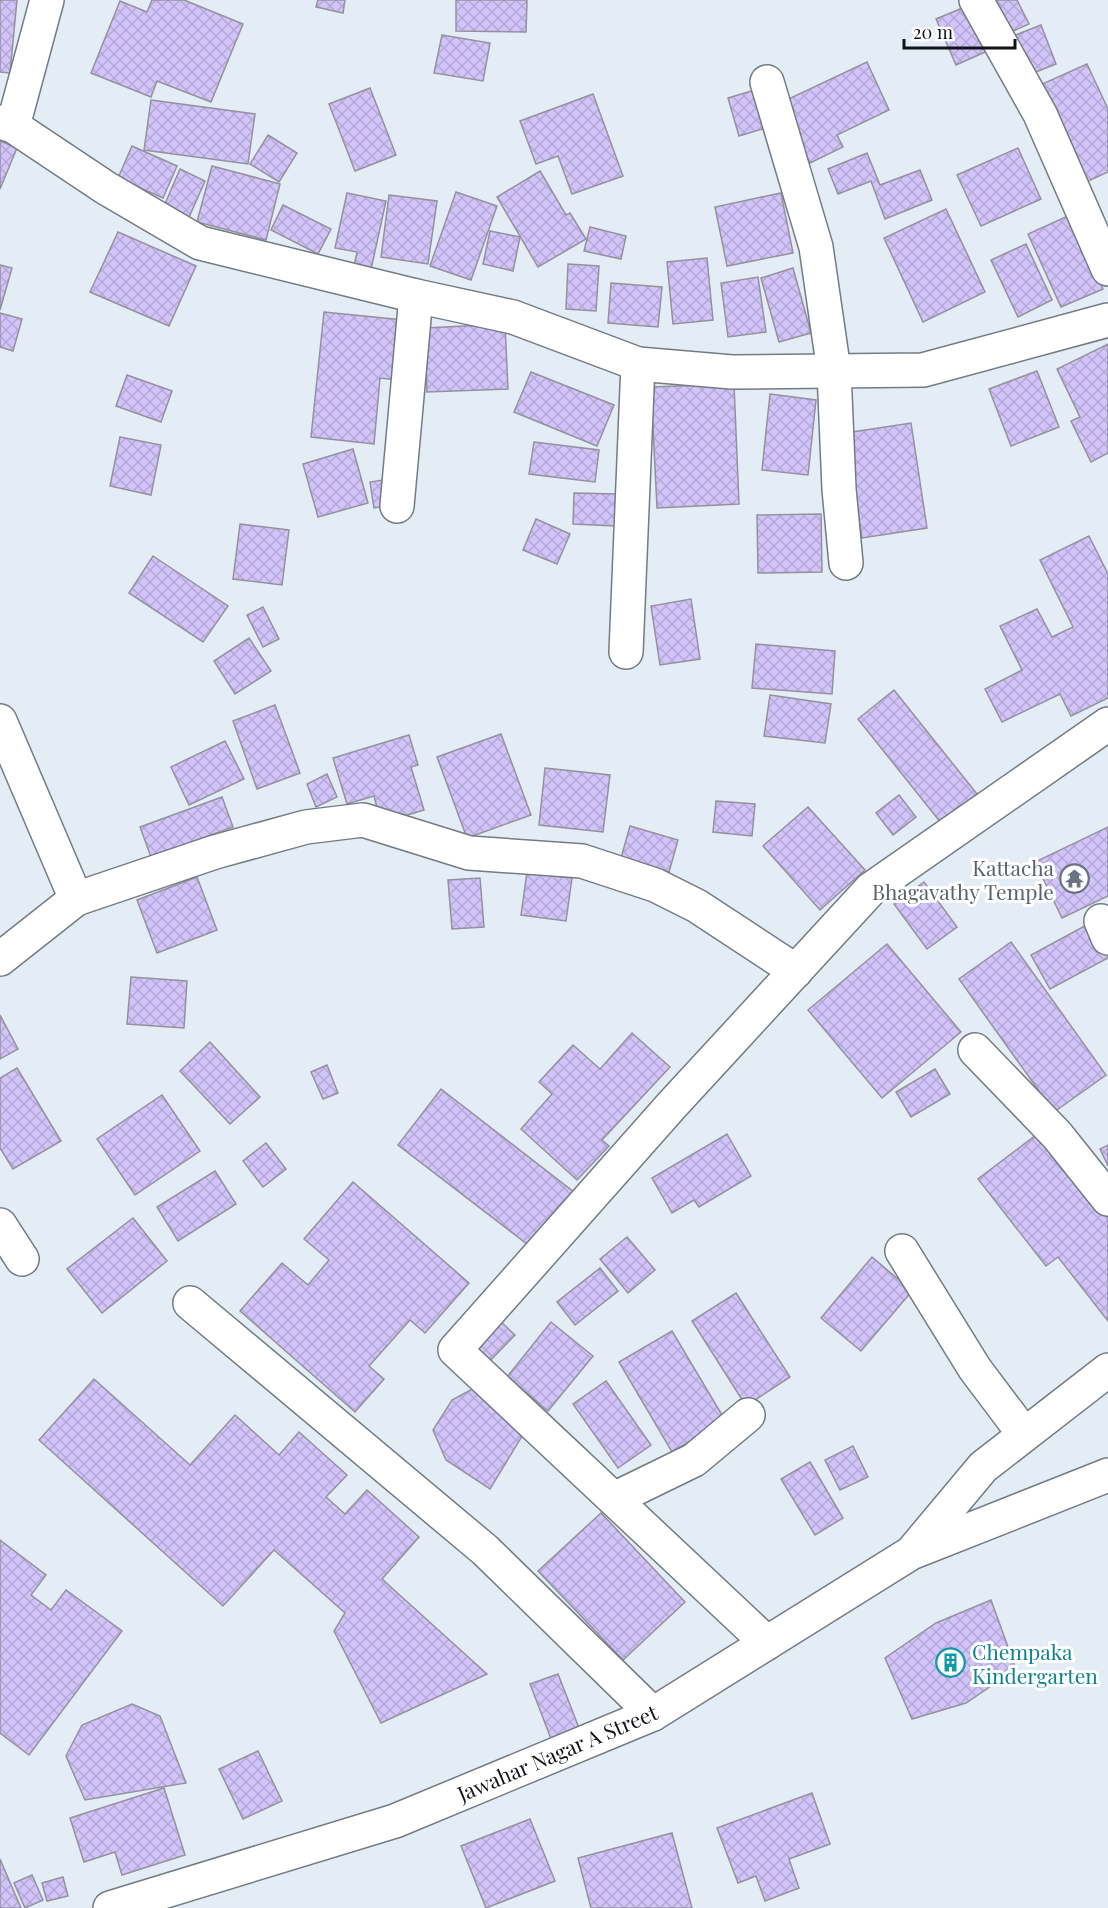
<svg xmlns="http://www.w3.org/2000/svg" width="1108" height="1908" viewBox="0 0 1108 1908" font-family="'Playfair Display',serif">
	<style>
		.building { fill: url(#building-cross-hatch); stroke: #94919c; stroke-width: 1.5 }
		.lines { fill: none; stroke-linecap: round; stroke-linejoin: round }
		.minor-casing { stroke: #737b83; stroke-width: 36 }
		.minor { stroke: #fff; stroke-width: 33 }
		.labels { text-anchor: middle; dominant-baseline: central; stroke-width: 6; stroke-linejoin: round; paint-order: stroke }
		.worship-label { font-size: 21px; fill: #5b616d; stroke: #fff; text-anchor: end }
		.culture-label { font-size: 21px; fill: #0d838f; stroke: #fff; text-anchor: start }
		.street-label { font-size: 21px; fill: #101317; stroke: #fff }
	</style>
	<defs>
		<pattern id="building-cross-hatch" width="8" height="8" patternUnits="userSpaceOnUse" patternTransform="scale(1.5)"><rect width="8" height="8" fill="#d2c4fa"/><path d="M0 0l8 8M0 8l8-8" fill="none" stroke="#b3a8d6"/></pattern>
	</defs>
	<rect width="100%" height="100%" fill="#e4edf6"/>
	<!-- building -->
	<g class="building">
		<path d="M0,0H17L10,73L0,72Z"/>
		<path d="M152,0H184L243,24L211,102L157,81L151,97L91,73L120,1L147,12Z"/>
		<path d="M318,0H345L343,13L316,7Z"/>
		<path d="M456,0H527L526,32L456,31Z"/>
		<path d="M985,0H1017L1029,24L1002,36Z"/>
		<path d="M972,4L992,49L956,65L936,19Z"/>
		<path d="M1041,25L1056,64L1023,77L1008,38Z"/>
		<path d="M442,35L490,43L483,81L434,73Z"/>
		<path d="M867,62L889,110L837,135L843,147L810,163L782,102Z"/>
		<path d="M1087,64L1108,109V172L1086,182L1040,85Z"/>
		<path d="M370,88L396,155L355,171L329,104Z"/>
		<path d="M758,89L769,127L739,136L728,98Z"/>
		<path d="M593,94L623,176L572,194L558,156L536,164L520,121Z"/>
		<path d="M151,100L255,114L248,164L144,150Z"/>
		<path d="M268,135L297,153L279,182L250,164Z"/>
		<path d="M0,141L17,148L0,189Z"/>
		<path d="M132,146L177,166L163,198L118,178Z"/>
		<path d="M1018,148L1041,199L981,226L957,175Z"/>
		<path d="M867,153L880,185L920,170L932,200L885,219L871,181L838,194L828,169Z"/>
		<path d="M212,166L280,184L266,240L197,222Z"/>
		<path d="M180,169L205,181L186,224L161,213Z"/>
		<path d="M540,171L566,215L570,213L586,239L538,267L497,197Z"/>
		<path d="M456,192L497,206L471,280L430,266Z"/>
		<path d="M347,193L386,201L370,274L353,271L357,252L335,248Z"/>
		<path d="M781,193L793,253L727,266L715,207Z"/>
		<path d="M389,195L437,201L428,264L381,257Z"/>
		<path d="M283,205L331,229L318,254L271,230Z"/>
		<path d="M946,209L985,292L923,322L884,238Z"/>
		<path d="M1070,215L1103,289L1061,307L1028,234Z"/>
		<path d="M590,227L626,236L621,259L584,251Z"/>
		<path d="M490,231L520,237L513,271L483,264Z"/>
		<path d="M118,232L196,266L169,326L90,292Z"/>
		<path d="M1026,244L1052,300L1018,317L991,260Z"/>
		<path d="M707,258L713,320L673,324L667,262Z"/>
		<path d="M568,264L599,266L596,311L566,309Z"/>
		<path d="M0,265L12,268L0,310Z"/>
		<path d="M793,268L811,333L779,342L761,278Z"/>
		<path d="M758,277L766,332L728,337L721,283Z"/>
		<path d="M611,283L662,287L658,327L608,323Z"/>
		<path d="M324,312L403,320L397,380L380,378L374,444L311,437Z"/>
		<path d="M0,313L22,319L13,351L0,347Z"/>
		<path d="M505,324L508,389L427,392L425,328Z"/>
		<path d="M1108,344V453L1091,462L1071,421L1080,417L1057,369Z"/>
		<path d="M1037,371L1059,427L1011,446L989,389Z"/>
		<path d="M531,372L614,405L597,446L514,412Z"/>
		<path d="M127,375L172,391L161,422L116,406Z"/>
		<path d="M734,384L739,504L657,508L651,387Z"/>
		<path d="M770,394L816,400L808,475L762,470Z"/>
		<path d="M911,423L927,528L862,538L846,433Z"/>
		<path d="M120,437L161,445L151,495L110,486Z"/>
		<path d="M534,442L599,450L595,482L529,474Z"/>
		<path d="M353,449L368,503L318,517L303,464Z"/>
		<path d="M389,479L393,505L374,508L370,482Z"/>
		<path d="M574,493L616,494L615,526L573,524Z"/>
		<path d="M821,514L822,572L758,573L757,515Z"/>
		<path d="M536,519L570,534L557,564L523,550Z"/>
		<path d="M240,524L289,530L282,585L233,579Z"/>
		<path d="M1089,536L1108,574V698L1071,716L1060,694L1002,722L985,689L1022,670L1000,626L1037,609L1052,637L1073,627L1040,560Z"/>
		<path d="M153,556L228,606L203,642L129,593Z"/>
		<path d="M691,599L700,659L660,665L651,606Z"/>
		<path d="M263,607L279,639L263,647L247,615Z"/>
		<path d="M249,638L271,671L235,694L214,661Z"/>
		<path d="M756,644L835,651L832,694L752,688Z"/>
		<path d="M894,690L977,794L941,823L858,719Z"/>
		<path d="M770,695L831,704L825,743L764,736Z"/>
		<path d="M275,705L300,773L257,789L233,721Z"/>
		<path d="M501,734L531,815L467,838L437,757Z"/>
		<path d="M409,735L418,765L411,767L424,810L381,823L374,796L347,804L333,758Z"/>
		<path d="M225,741L244,779L189,805L171,767Z"/>
		<path d="M545,768L610,775L603,832L539,825Z"/>
		<path d="M327,774L337,797L316,807L307,784Z"/>
		<path d="M899,795L916,817L893,835L876,813Z"/>
		<path d="M222,797L233,827L151,857L140,827Z"/>
		<path d="M716,801L755,804L752,836L713,832Z"/>
		<path d="M808,807L865,870L820,910L763,846Z"/>
		<path d="M630,826L678,840L669,872L621,858Z"/>
		<path d="M1108,827V896L1062,918L1035,862Z"/>
		<path d="M527,872L572,878L566,921L521,915Z"/>
		<path d="M197,877L217,930L157,953L137,900Z"/>
		<path d="M480,878L484,927L452,929L448,880Z"/>
		<path d="M924,882L957,927L927,949L894,904Z"/>
		<path d="M1092,922L1108,951V958L1050,989L1031,955Z"/>
		<path d="M1011,942L1106,1075L1054,1112L959,979Z"/>
		<path d="M887,944L961,1032L882,1098L808,1010Z"/>
		<path d="M131,977L187,981L184,1028L127,1024Z"/>
		<path d="M0,1015L18,1049L0,1059Z"/>
		<path d="M632,1033L670,1067L602,1140L609,1146L577,1180L521,1129L552,1094L539,1082L573,1045L600,1069Z"/>
		<path d="M210,1042L260,1097L230,1124L180,1071Z"/>
		<path d="M327,1065L338,1093L323,1099L311,1072Z"/>
		<path d="M17,1068L61,1141L13,1169L0,1148V1078Z"/>
		<path d="M935,1069L950,1094L911,1117L896,1092Z"/>
		<path d="M441,1089L579,1196L536,1251L398,1145Z"/>
		<path d="M162,1095L200,1151L135,1195L97,1139Z"/>
		<path d="M1040,1132L1108,1219V1321L1058,1257L1046,1266L978,1179Z"/>
		<path d="M727,1134L751,1176L699,1207L694,1200L672,1213L652,1178Z"/>
		<path d="M266,1143L286,1169L263,1187L243,1161Z"/>
		<path d="M1108,1145V1166L1100,1149Z"/>
		<path d="M215,1171L236,1204L178,1241L157,1207Z"/>
		<path d="M353,1182L469,1283L425,1333L410,1320L369,1366L384,1379L355,1412L240,1311L282,1263L308,1285L329,1260L304,1239Z"/>
		<path d="M133,1218L167,1261L102,1313L67,1269Z"/>
		<path d="M627,1237L655,1270L628,1293L600,1259Z"/>
		<path d="M872,1257L912,1291L861,1351L821,1318Z"/>
		<path d="M600,1268L618,1291L575,1325L557,1302Z"/>
		<path d="M736,1293L790,1377L746,1406L692,1321Z"/>
		<path d="M499,1320L515,1335L486,1365L470,1351Z"/>
		<path d="M551,1322L593,1356L548,1411L507,1377Z"/>
		<path d="M672,1331L725,1420L672,1452L619,1362Z"/>
		<path d="M94,1379L190,1465L235,1415L279,1455L299,1432L347,1475L326,1497L345,1514L367,1490L419,1537L382,1579L487,1674L381,1723L334,1631L345,1613L274,1550L223,1606L39,1440Z"/>
		<path d="M606,1381L651,1445L618,1468L573,1404Z"/>
		<path d="M480,1385L527,1428L490,1489L446,1460L433,1430L452,1400Z"/>
		<path d="M853,1446L868,1477L840,1490L825,1460Z"/>
		<path d="M810,1462L843,1518L815,1535L781,1479Z"/>
		<path d="M601,1513L685,1602L623,1660L538,1571Z"/>
		<path d="M0,1540L46,1575L31,1595L51,1610L66,1590L122,1631L29,1755L0,1733Z"/>
		<path d="M991,1600L1016,1669L966,1703L912,1719L885,1658L936,1623Z"/>
		<path d="M558,1674L581,1733L553,1744L530,1684Z"/>
		<path d="M132,1704L160,1716L186,1783L85,1800L66,1756L82,1725Z"/>
		<path d="M258,1751L282,1801L243,1819L219,1769Z"/>
		<path d="M164,1788L185,1855L122,1875L115,1852L84,1862L70,1818Z"/>
		<path d="M812,1793L830,1844L789,1859L799,1888L765,1901L756,1876L738,1883L717,1828Z"/>
		<path d="M530,1819L555,1881L486,1908L461,1846Z"/>
		<path d="M672,1833L692,1908H591L578,1858Z"/>
		<path d="M0,1859L21,1908H0Z"/>
		<path d="M32,1875L43,1900L25,1908L14,1883Z"/>
		<path d="M63,1877L68,1896L47,1901L42,1883Z"/>
	</g>
	<g class="lines">
		<defs>
			<g id="minor">
				<path d="M976,0L1040,114L1108,269"/>
				<path d="M767,82L816,247L834,371L839,489L846,563"/>
				<path d="M0,122L13,126L106,188L200,243L416,296L513,317L638,364L732,372L923,370L1108,320"/>
				<path d="M13,126L47,0"/>
				<path d="M397,506L416,296"/>
				<path d="M626,652L638,364"/>
				<path d="M0,721L76,899"/>
				<path d="M1101,921L1108,938"/>
				<path d="M0,959L76,899L215,852L306,827L363,820L469,853L582,861L655,885L697,906L796,971"/>
				<path d="M975,1050L1057,1135L1108,1199"/>
				<path d="M0,1225L22,1259"/>
				<path d="M902,1251L975,1369L1024,1434"/>
				<path d="M190,1303L485,1550L653,1714"/>
				<path d="M614,1499L694,1460L748,1415"/>
				<path d="M912,1552L983,1467L1108,1370"/>
				<path d="M767,1643L455,1350L672,1105L871,889L1108,724"/>
				<path d="M110,1908L395,1821L653,1714L911,1553L1108,1475"/>
			</g>
		</defs>
		<!-- minor casing -->
		<use href="#minor" class="minor-casing"/>
		<!-- minor -->
		<use href="#minor" class="minor"/>
	</g>
	<!-- icons -->
	<defs>
		<symbol id="temple-ring" viewBox="-11 -11 22 22"><circle r="9.5" fill="#fff" stroke="#6b7280" stroke-width="1.5"/><path d="M0-6L5-2H3V0L6.5 2.5H4V6H1.5V3h-3V6H-4V2.5H-6.5L-3 0V-2H-5Z" fill="#6b7280"/></symbol>
		<symbol id="building-ring" viewBox="-11 -11 22 22"><circle r="9.5" fill="#fff" stroke="#0f9aa8" stroke-width="1.5"/><path d="M-4-6H4V6H1V3H-1V6H-4ZM-2.5-4.3h1.7v1.8h-1.7ZM.8-4.3h1.7v1.8H.8ZM-2.5-1h1.7V.8h-1.7ZM.8-1h1.7V.8H.8Z" fill="#0f9aa8"/></symbol>
	</defs>
	<g fill-rule="evenodd">
		<use href="#temple-ring" x="1058" y="862" width="33" height="33"/>
		<use href="#building-ring" x="934" y="1646" width="33" height="33"/>
	</g>
	<g class="labels">
		<!-- worship labels -->
		<g class="worship-label">
			<text x="1054" y="867">Kattacha<tspan x="1054" dy="24">Bhagavathy Temple</tspan></text>
		</g>
		<!-- culture labels -->
		<g class="culture-label">
			<text x="972" y="1651">Chempaka<tspan x="972" dy="24">Kindergarten</tspan></text>
		</g>
		<!-- street labels -->
		<g class="street-label">
			<text transform="translate(557 1752) rotate(-23)">Jawahar Nagar A Street</text>
		</g>
	</g>
	<!-- scale -->
	<path d="M904 39v9h111v-9" fill="none" stroke="#101317" stroke-width="3"/>
	<text x="913" y="39" font-size="18" fill="#101317" stroke="#ffffff" stroke-width="4.5" paint-order="stroke">20 m</text>
</svg>
